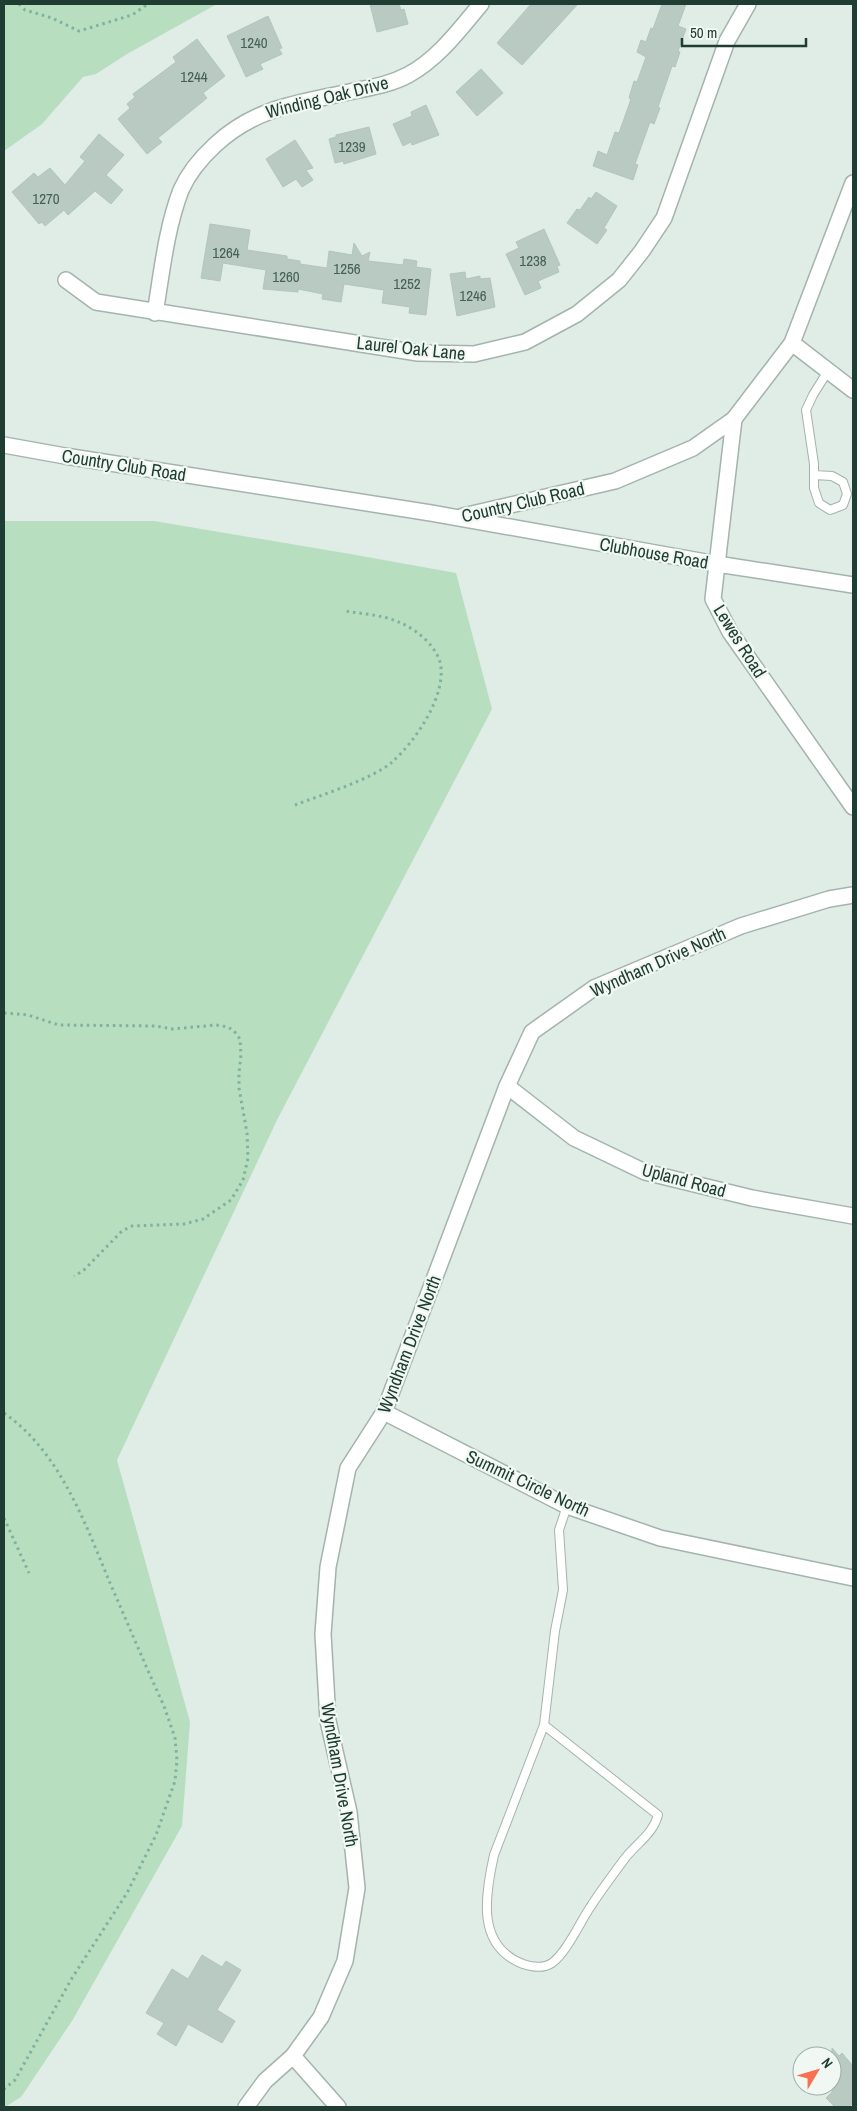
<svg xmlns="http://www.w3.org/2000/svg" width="857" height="2111" viewBox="0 0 857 2111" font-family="'Archivo Narrow',sans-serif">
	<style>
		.green { fill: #b7debf }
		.building { fill: #b8cac1; stroke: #b2c6bc }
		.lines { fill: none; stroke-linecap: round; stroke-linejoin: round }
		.lane-casing { stroke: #a3b4ad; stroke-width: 10 }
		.street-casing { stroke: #a3b4ad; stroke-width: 18 }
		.path { stroke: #7fb19e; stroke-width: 3; stroke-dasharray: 2.5 4; stroke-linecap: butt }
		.lane { stroke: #fff; stroke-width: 8 }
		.street { stroke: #fff; stroke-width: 15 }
		.labels { text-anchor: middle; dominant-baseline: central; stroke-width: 4.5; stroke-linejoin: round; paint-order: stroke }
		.number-label { font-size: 15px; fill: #466056 }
		.street-label { font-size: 18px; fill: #203d33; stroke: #f1f8f4 }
	</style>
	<rect width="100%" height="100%" fill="#e0ece6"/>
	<!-- green -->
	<g class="green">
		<path d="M4,4H217L127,54L96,74L83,77L42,124L4,151Z"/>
		<path d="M4,521H154L356,555L456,573L492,709L277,1120L117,1460L190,1722L182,1826L72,2021L21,2097L5,2107Z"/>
	</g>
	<!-- building -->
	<g class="building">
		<path d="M370,4H399L401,10L404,9L408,24L377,32Z"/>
		<path d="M531,4H578L522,65L497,43Z"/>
		<path d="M662,4H686L678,26L686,29L678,51L680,52L675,67L672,66L658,107L660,108L654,124L650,122L635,164L638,165L633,180L593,166L598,151L607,155L615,132L619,133L631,99L629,98L634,81L637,82L646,57L637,52L641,40L646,42L651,28L653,29Z"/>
		<path d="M268,16L282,48L279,49L282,54L260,64L263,69L246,77L227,36Z"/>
		<path d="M197,39L225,76L203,93L207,98L158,138L162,142L147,154L118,119L130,108L127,104L135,97L133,94L176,62L173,57Z"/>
		<path d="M481,69L503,93L477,116L456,92Z"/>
		<path d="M426,105L439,135L412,145L411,142L403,146L393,124L412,116L411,112Z"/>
		<path d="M369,127L376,154L344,164L343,161L335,163L329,139L336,137V135Z"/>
		<path d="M99,134L124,155L106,175L123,190L111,204L95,191L68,215L64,210L45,226L42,222L39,224L12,192L34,173L38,177L50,168L65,185L85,161L80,157Z"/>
		<path d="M295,140L313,168L306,170L313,180L302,187L296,179L283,187L266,159Z"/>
		<path d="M596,192L617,206L604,228L607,230L597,244L567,223L577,209L580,210L589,197L591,199Z"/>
		<path d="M210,224L250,230L247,250L287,256V259L300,261V264L327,268L329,251L352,255L354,243L362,256L370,252L368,261L403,265L404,259L417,261L416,267L431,269L426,315L409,313L410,307L382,303L384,290L344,284L341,302L322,299L323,294L298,289V292L263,289L266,270L223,263L220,281L201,278Z"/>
		<path d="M544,229L560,265L557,266L559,272L538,281L541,288L525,295L506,254L519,248L516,242Z"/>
		<path d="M465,272L466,279L480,276V279L490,278L495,307L457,316L450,274Z"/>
		<path d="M202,1955L222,1967L226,1961L241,1970L217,2010L235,2021L222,2043L188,2024L176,2046L157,2034L164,2023L146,2013L172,1969L188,1979Z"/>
		<path d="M832,2048L839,2056L842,2053L853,2066V2103L849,2107H835L826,2098L832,2092Z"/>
	</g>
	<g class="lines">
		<defs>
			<g id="lane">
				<path d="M814,475L832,476L843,482L847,494L843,505L830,510L819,503L814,488V464L806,410L813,395L828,371"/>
				<path d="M544,1725L658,1815C653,1834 638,1842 626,1857C614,1873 602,1889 591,1906C580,1922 567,1952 552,1963C543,1969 532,1967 523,1964C476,1946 485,1895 494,1855L544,1725L555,1631L563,1590L559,1530L567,1506"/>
			</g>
			<g id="street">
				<path d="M66,280L96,302L418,353L474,354L525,342L577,314L619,280L642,251L664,218L727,41L748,4"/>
				<path d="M155,313C162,272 166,229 181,190C188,174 202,157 215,145C257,106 301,103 354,91C373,87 391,84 408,75C438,59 460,29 481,4"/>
				<path d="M792,343L853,390"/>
				<path d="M734,419L713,599L730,632L853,807"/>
				<path d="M4,445L65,456L431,513L717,564L853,585"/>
				<path d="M463,516L615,481L693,448L734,419L792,343L853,183"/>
				<path d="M507,1086L574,1138L645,1172L752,1198L853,1216"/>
				<path d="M384,1412L567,1506L660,1538L853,1578"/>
				<path d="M293,2056L338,2107"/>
				<path d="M246,2107L265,2081L293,2056L321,2017L345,1961L357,1888L349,1812L328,1721L323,1634L328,1567L348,1468L384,1412L507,1086L532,1032L594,988L741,926L829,899L853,895"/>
			</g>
		</defs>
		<!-- lane casing -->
		<use href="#lane" class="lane-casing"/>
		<!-- street casing -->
		<use href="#street" class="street-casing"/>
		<!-- path -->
		<g class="path">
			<path d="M19,4L25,10L52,18L79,31L132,15L148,4"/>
			<path d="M295,805C321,795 373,779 392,762C415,742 448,694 440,662C435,645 417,630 401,623C384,615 363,614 345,611"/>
			<path d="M4,1013L28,1015L59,1025L156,1026L172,1029L216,1025L228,1027L234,1031L240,1039L241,1054L239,1073V1088L247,1133L248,1158L243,1180L231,1200L203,1219L184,1224L132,1226L122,1231L83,1271L74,1276"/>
			<path d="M4,1413C60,1452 85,1523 110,1583C128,1624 145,1665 164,1706L175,1738L177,1760L175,1781L156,1835L127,1893L72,1978L15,2080L4,2089"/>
			<path d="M4,1518L29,1573"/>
		</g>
		<!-- lane -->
		<use href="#lane" class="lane"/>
		<!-- street -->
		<use href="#street" class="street"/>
	</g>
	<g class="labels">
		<!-- number labels -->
		<g class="number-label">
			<text x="254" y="42">1240</text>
			<text x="194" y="76">1244</text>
			<text x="352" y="146">1239</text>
			<text x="46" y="198">1270</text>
			<text x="226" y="252">1264</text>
			<text x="533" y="260">1238</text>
			<text x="347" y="268">1256</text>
			<text x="286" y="276">1260</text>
			<text x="407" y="283">1252</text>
			<text x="473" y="295">1246</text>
		</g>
		<!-- street labels -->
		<g class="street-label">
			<text transform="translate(327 97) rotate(-14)">Winding Oak Drive</text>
			<text transform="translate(411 348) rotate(6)">Laurel Oak Lane</text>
			<text transform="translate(124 465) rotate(9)">Country Club Road</text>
			<text transform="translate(523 502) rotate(-13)">Country Club Road</text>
			<text transform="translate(654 553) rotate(10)">Clubhouse Road</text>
			<text transform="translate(740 641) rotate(58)">Lewes Road</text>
			<text transform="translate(658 962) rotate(-24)">Wyndham Drive North</text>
			<text transform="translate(684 1180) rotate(15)">Upland Road</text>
			<text transform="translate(409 1344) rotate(-69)">Wyndham Drive North</text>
			<text transform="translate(528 1483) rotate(25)">Summit Circle North</text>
			<text transform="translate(340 1775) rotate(80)">Wyndham Drive North</text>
		</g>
	</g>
	<!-- border -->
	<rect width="857" height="2111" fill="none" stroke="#203d33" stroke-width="10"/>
	<!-- north arrow -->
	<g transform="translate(817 2071) rotate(52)"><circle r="24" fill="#f1f8f4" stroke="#9dada7"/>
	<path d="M0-4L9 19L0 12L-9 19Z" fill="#f96f51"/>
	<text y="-8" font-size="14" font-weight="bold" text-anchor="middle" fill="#203d33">N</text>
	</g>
	<!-- scale -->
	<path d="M682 38v8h124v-8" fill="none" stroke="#203d33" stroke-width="2.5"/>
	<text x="690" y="38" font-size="15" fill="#203d33" stroke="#f1f8f4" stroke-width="4" paint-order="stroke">50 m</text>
</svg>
